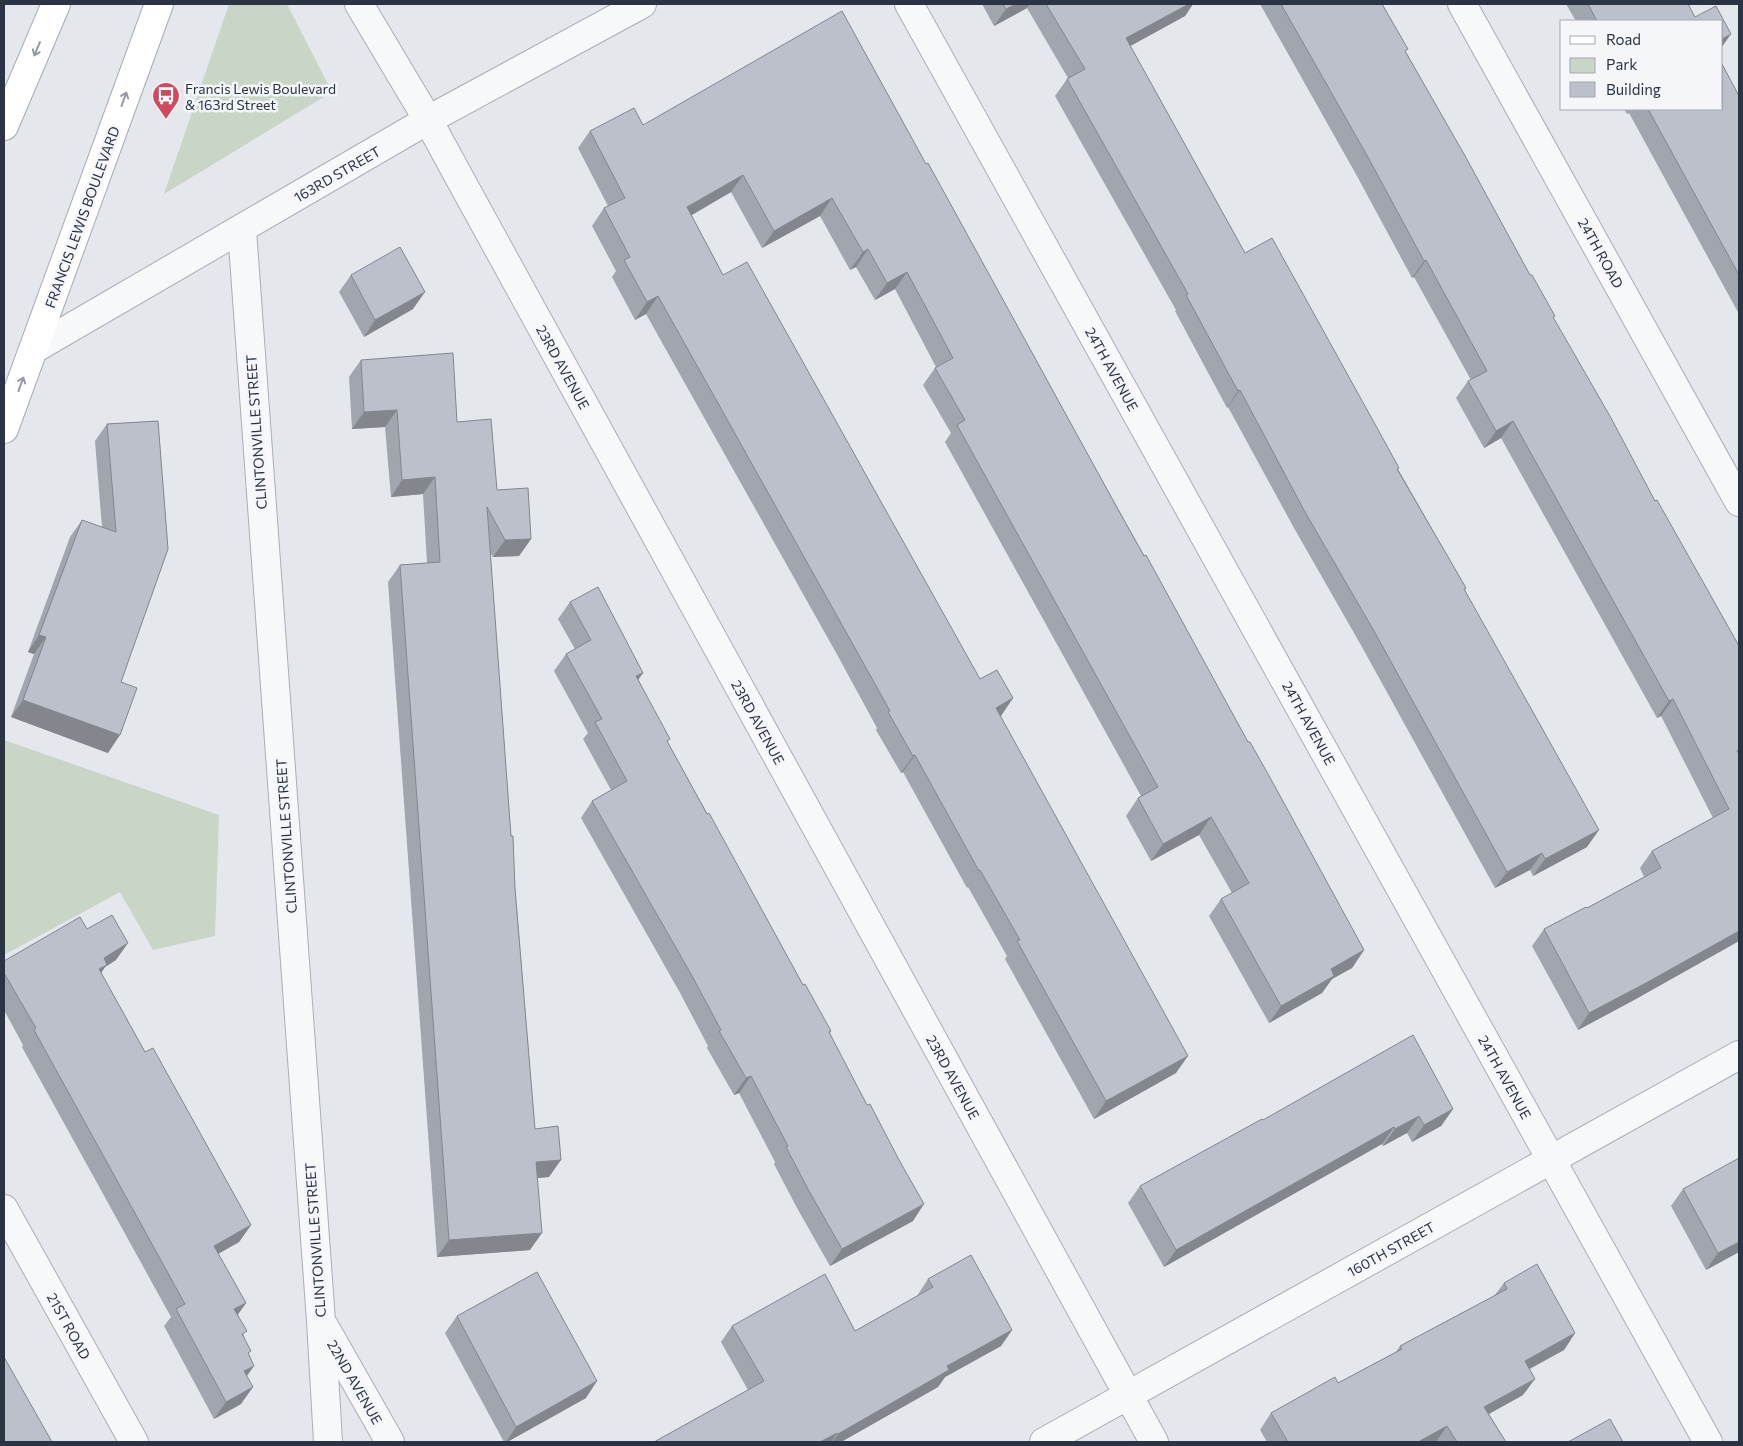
<svg xmlns="http://www.w3.org/2000/svg" width="1743" height="1446" viewBox="0 0 1743 1446" font-family="Commissioner,sans-serif">
	<style>
		.green { fill: #c9d6c5 }
		.lines { fill: none; stroke-linecap: round; stroke-linejoin: round }
		.minor-casing { stroke: #a9aeb7; stroke-width: 30 }
		.tertiary-casing { stroke: #a9aeb7; stroke-width: 30 }
		.primary-casing { stroke: #a3abb8; stroke-width: 30 }
		.minor { stroke: #f7f8fa; stroke-width: 28 }
		.tertiary { stroke: #f7f8fa; stroke-width: 28 }
		.primary { stroke: #fff; stroke-width: 28 }
		.wall { fill: #a1a5ae }
		.shaded-wall { fill: #83868d }
		.building { fill: #bbc0ca; stroke: #83868d }
		.oneway { stroke: #959aa2 }
		.labels { text-anchor: middle; dominant-baseline: central; stroke-width: 5; stroke-linejoin: round; paint-order: stroke }
		.poi-label { font-size: 14px; fill: #2b3445; stroke: #f4f6f9; text-anchor: start }
		.street-label { font-size: 14px; fill: #2b3445; stroke: #f4f6f9 }
	</style>
	<rect width="100%" height="100%" fill="#e4e7ec"/>
	<!-- green -->
	<g class="green">
		<path d="M229,4H287L332,92L164,194Z"/>
		<path d="M4,740L219,815L215,936L153,950L120,892L4,955Z"/>
	</g>
	<g class="lines">
		<defs>
			<g id="minor">
				<path d="M359,4L428,120L459,177L1154,1442"/>
				<path d="M909,4L1708,1442"/>
				<path d="M1462,4L1739,502"/>
				<path d="M242,230L321,1321L328,1442"/>
				<path d="M34,349L428,120L642,4"/>
				<path d="M4,1209L134,1442"/>
				<path d="M324,1326L390,1442"/>
			</g>
			<path id="tertiary" d="M1044,1442L1739,1055"/>
			<g id="primary">
				<path d="M4,126L56,4"/>
				<path d="M4,429L159,4"/>
			</g>
		</defs>
		<!-- minor casing -->
		<use href="#minor" class="minor-casing"/>
		<!-- tertiary casing -->
		<use href="#tertiary" class="tertiary-casing"/>
		<!-- primary casing -->
		<use href="#primary" class="primary-casing"/>
		<!-- minor -->
		<use href="#minor" class="minor"/>
		<!-- tertiary -->
		<use href="#tertiary" class="tertiary"/>
		<!-- primary -->
		<use href="#primary" class="primary"/>
	</g>
	<!-- wall -->
	<g class="wall">
		<path d="M982,4H1193L1185,16L1130,46L1245,253L1398,469L1466,588L1465,590L1587,847L1533,876L1530,870L1495,888L1362,647L1294,528L1228,407L1227,408L1175,311L1176,310L1055,96L1067,79L1068,78L1027,8L994,26Z"/>
		<path d="M1260,4H1382L1406,52L1553,318L1655,501L1739,646V941L1634,1000L1578,1030L1532,946L1544,929L1587,908L1644,877L1640,868L1652,851L1713,818L1661,716L1657,718L1501,438L1484,448L1456,398L1468,381L1471,380L1414,277L1412,278L1357,176Z"/>
		<path d="M1566,4H1688L1695,17L1722,21H1576Z"/>
		<path d="M1739,96V314L1629,113L1627,114L1624,109H1722Z"/>
		<path d="M643,125L926,164L1364,950L1352,968L1332,979L1322,993L1269,1023L1209,916L1221,899L1232,893L1199,835L1151,861L1126,816L1138,798L1141,796L945,442L951,433L923,385L935,368L936,367L895,289L875,300L856,267L850,270L820,216L762,248L731,192L691,215L723,275L980,679L1013,698L1000,716L1176,1073L1094,1119L1005,959L1007,956L968,887L967,888L903,772L901,773L876,730L877,728L839,658L646,314L635,320L612,277L616,271L592,226L604,208L608,206L578,148L590,131Z"/>
		<path d="M351,275L413,309L364,337L339,292Z"/>
		<path d="M361,360L457,422L497,490L531,539L519,556L493,557L490,552L511,836L535,1129L549,1177L538,1178L530,1250L437,1257L388,582L400,565L427,563L423,494L391,497L385,427L352,429L349,377Z"/>
		<path d="M158,421L121,682L108,753L11,717L34,654L28,652L70,537L82,520L102,527L95,441L107,424Z"/>
		<path d="M570,602L643,673L638,679L668,743L803,985L831,1031L830,1033L913,1221L830,1266L797,1208L774,1164L775,1162L739,1093L734,1095L707,1048L708,1046L679,991L581,818L592,801L611,790L583,739L588,733L554,671L566,654L575,649L558,619Z"/>
		<path d="M116,960L105,967L101,973L145,1052L251,1225L239,1242L218,1254L246,1303L238,1314L249,1354L247,1376L241,1404L214,1419L164,1326L171,1317L22,1047L23,1045L4,1010V961Z"/>
		<path d="M1453,1109L1441,1126L1412,1142L1407,1133L1383,1146L1382,1144L1164,1267L1128,1203L1140,1186L1263,1120Z"/>
		<path d="M1683,1189L1739,1252L1706,1270L1671,1206Z"/>
		<path d="M928,1279L1012,1330L1001,1346L945,1377L938,1387L841,1442H654L748,1390L721,1342L732,1326L855,1331L917,1296Z"/>
		<path d="M1504,1283L1575,1333L1564,1350L1530,1369L1523,1395L1489,1414L1506,1442H1267L1260,1430L1271,1413L1338,1383L1396,1352L1400,1346L1494,1296Z"/>
		<path d="M457,1316L586,1398L507,1442H504L445,1333Z"/>
	</g>
	<!-- shaded-wall -->
	<g class="shaded-wall">
		<path d="M1016,4H1030L1027,8L994,26L1006,9Z"/>
		<path d="M1189,4H1193L1185,16L1114,55L1126,38Z"/>
		<path d="M1731,34L1722,47V39Z"/>
		<path d="M743,175L731,192L675,225L687,207Z"/>
		<path d="M832,198L820,216L762,248L774,231Z"/>
		<path d="M868,249L856,267L850,270L863,252Z"/>
		<path d="M1426,260L1414,277L1412,278L1424,261Z"/>
		<path d="M907,272L895,289L875,300L887,283Z"/>
		<path d="M425,292L413,309L364,337L375,320Z"/>
		<path d="M658,296L646,314L635,320L647,302Z"/>
		<path d="M1240,390L1228,407L1227,408L1238,391Z"/>
		<path d="M397,410L385,427L352,429L364,412Z"/>
		<path d="M1513,421L1501,438L1484,448L1496,431Z"/>
		<path d="M435,477L423,494L391,497L402,480Z"/>
		<path d="M531,539L519,556L493,557L505,540Z"/>
		<path d="M39,635L46,637L34,654L28,652Z"/>
		<path d="M643,673L631,690L636,676Z"/>
		<path d="M1013,698L1001,716L983,726L996,708Z"/>
		<path d="M1673,699L1661,716L1657,718L1669,701Z"/>
		<path d="M23,700L120,735L108,753L11,717Z"/>
		<path d="M915,755L903,772L901,773L913,756Z"/>
		<path d="M1211,817L1199,835L1151,861L1163,844Z"/>
		<path d="M1599,830L1587,847L1533,876L1545,859Z"/>
		<path d="M1542,853L1530,870L1495,888L1507,872Z"/>
		<path d="M1739,931V941L1634,1000L1578,1030L1589,1013Z"/>
		<path d="M128,943L116,960L105,967L95,982L104,958Z"/>
		<path d="M1364,950L1352,968L1332,979L1322,993L1269,1023L1281,1006L1331,969Z"/>
		<path d="M1188,1056L1176,1073L1094,1119L1106,1101Z"/>
		<path d="M751,1076L739,1093L734,1095L746,1078Z"/>
		<path d="M1453,1109L1441,1126L1412,1142L1424,1125Z"/>
		<path d="M1419,1116L1407,1133L1383,1146L1395,1129Z"/>
		<path d="M1394,1127L1382,1144L1164,1267L1176,1250Z"/>
		<path d="M561,1160L549,1177L525,1179L536,1162Z"/>
		<path d="M924,1204L913,1221L830,1266L842,1249Z"/>
		<path d="M251,1225L239,1242L202,1263L214,1246Z"/>
		<path d="M542,1233L530,1250L437,1257L449,1240Z"/>
		<path d="M1739,1242V1252L1706,1270L1718,1253Z"/>
		<path d="M246,1303L234,1320V1309Z"/>
		<path d="M1012,1330L1001,1346L945,1377L938,1387L841,1442H832L838,1434L947,1366Z"/>
		<path d="M1575,1333L1564,1350L1514,1377L1525,1361Z"/>
		<path d="M254,1366L242,1383L244,1371Z"/>
		<path d="M1535,1379L1523,1395L1472,1423L1484,1407Z"/>
		<path d="M597,1381L586,1398L507,1442H506L516,1427Z"/>
		<path d="M253,1387L241,1404L214,1419L226,1402Z"/>
		<path d="M1447,1426L1436,1442H1418Z"/>
		<path d="M837,1433L831,1442H820Z"/>
	</g>
	<!-- building -->
	<g class="building">
		<path d="M1003,4H1016L1006,9Z"/>
		<path d="M1046,4H1189L1126,38L1245,253L1272,238L1376,426L1399,468L1397,469L1466,588L1464,589L1599,830L1545,859L1542,853L1507,872L1374,631L1305,512L1240,390L1238,391L1186,295L1188,294L1067,79L1085,69Z"/>
		<path d="M1281,4H1382L1408,49L1405,51L1464,154L1530,275H1532L1555,316L1553,317L1611,418L1655,501L1657,500L1739,646V750L1737,751L1739,754V931L1646,983L1589,1013L1544,929L1586,907L1587,908L1661,868L1652,851L1729,809L1673,699L1669,701L1513,421L1496,431L1468,381L1487,371L1426,260L1424,261L1369,159Z"/>
		<path d="M1588,4H1688L1695,17L1716,6L1731,34L1722,39V21H1597Z"/>
		<path d="M842,11L926,164L928,163L1115,504L1144,556L1146,555L1248,742H1250L1273,783L1364,950L1331,969L1334,976L1281,1006L1221,899L1249,883L1211,817L1163,844L1138,798L1158,787L957,425L965,420L935,368L953,358L907,272L887,283L868,249L863,252L832,198L774,231L743,175L687,207L723,275L747,262L980,679L997,670L1013,698L996,708L1188,1056L1106,1101L1017,941L1020,940L980,870L979,871L915,755L913,756L888,712L890,711L851,641L658,296L647,302L624,260L630,257L604,208L625,198L590,131L634,108L643,125Z"/>
		<path d="M1722,64L1739,96V275L1648,109H1722Z"/>
		<path d="M400,247L425,292L375,320L351,275Z"/>
		<path d="M453,353L457,422L491,419L497,490L528,488L531,539L505,540L487,507L511,836H513L515,889L535,1129L558,1126L561,1160L536,1162L542,1233L449,1240L400,565L440,562L435,477L402,480L397,410L364,412L361,360Z"/>
		<path d="M158,421L168,549L121,682L137,688L120,735L23,700L46,637L39,635L82,520L116,532L107,424Z"/>
		<path d="M598,587L643,673L636,676L670,739L667,741L707,814L709,813L803,985L805,984L831,1031L829,1032L867,1105L870,1104L899,1160L924,1204L842,1249L809,1191L786,1147L788,1146L751,1076L746,1078L719,1031L721,1030L691,974L592,801L627,781L595,722L602,719L566,654L591,640L570,602Z"/>
		<path d="M112,915L128,943L104,958L107,965L99,969L145,1052L153,1048L251,1225L214,1246L246,1303L234,1309L247,1331L242,1334L251,1351L248,1353L254,1366L244,1371L253,1387L226,1402L176,1309L185,1304L34,1030L36,1028L4,973V961L80,917L87,929Z"/>
		<path d="M1413,1035L1453,1109L1424,1125L1419,1116L1395,1129L1394,1127L1176,1250L1140,1186L1262,1119L1263,1120Z"/>
		<path d="M1739,1158V1242L1718,1253L1683,1189Z"/>
		<path d="M971,1255L1012,1330L947,1366L949,1370L838,1434L837,1433L820,1442H654L764,1381L732,1326L825,1274L855,1331L933,1287L928,1279Z"/>
		<path d="M1537,1264L1575,1333L1525,1361L1535,1379L1484,1407L1506,1442H1457L1447,1426L1418,1442H1288L1271,1413L1335,1377L1338,1383L1402,1349L1400,1346L1507,1289L1504,1283Z"/>
		<path d="M537,1272L597,1381L516,1427L457,1316Z"/>
		<path d="M4,1357L52,1442H4Z"/>
		<path d="M1610,1419L1623,1442H1568Z"/>
	</g>
	<!-- one-way arrows -->
	<defs><path id="oneway-shaft" d="M-6 0H5M1.5-3L5.5 0L1.5 3" fill="none" stroke-width="1.6" stroke-linecap="round" stroke-linejoin="round" transform="scale(1.25)"/></defs>
	<g class="oneway">
		<use href="#oneway-shaft" transform="translate(37 49) rotate(113)"/>
		<use href="#oneway-shaft" transform="translate(124 99) rotate(-70)"/>
		<use href="#oneway-shaft" transform="translate(21 384) rotate(-70)"/>
	</g>
	<!-- icons -->
	<defs>
		<symbol id="bus-pin" viewBox="-11 -11 22 30"><path d="M0 17L-7.5 6A9.5 9.5 0 1 1 7.5 6Z" fill="#d1495b" stroke="#f4f6f9"/><path d="M-5-6H5V4H4V6H2V4H-2V6H-4V4H-5ZM-3.5-4V0h7V-4ZM-3.5 1.2v1.5H-2V1.2ZM2 1.2v1.5H3.5V1.2Z" fill="#fff"/></symbol>
	</defs>
	<g fill-rule="evenodd">
		<use href="#bus-pin" x="150" y="80" width="32" height="43"/>
	</g>
	<g class="labels">
		<!-- poi labels -->
		<g class="poi-label">
			<text x="185" y="88">Francis Lewis Boulevard<tspan x="185" dy="16">&amp; 163rd Street</tspan></text>
		</g>
		<!-- street labels -->
		<g class="street-label">
			<text transform="translate(337 174) rotate(-30)">163RD STREET</text>
			<text transform="translate(82 217) rotate(-70)">FRANCIS LEWIS BOULEVARD</text>
			<text transform="translate(1601 253) rotate(61)">24TH ROAD</text>
			<text transform="translate(563 367) rotate(61)">23RD AVENUE</text>
			<text transform="translate(1112 369) rotate(61)">24TH AVENUE</text>
			<text transform="translate(256 432) rotate(-94)">CLINTONVILLE STREET</text>
			<text transform="translate(758 722) rotate(61)">23RD AVENUE</text>
			<text transform="translate(1309 723) rotate(61)">24TH AVENUE</text>
			<text transform="translate(286 836) rotate(-94)">CLINTONVILLE STREET</text>
			<text transform="translate(953 1077) rotate(61)">23RD AVENUE</text>
			<text transform="translate(1505 1077) rotate(61)">24TH AVENUE</text>
			<text transform="translate(315 1240) rotate(-94)">CLINTONVILLE STREET</text>
			<text transform="translate(1391 1249) rotate(-29)">160TH STREET</text>
			<text transform="translate(69 1326) rotate(61)">21ST ROAD</text>
			<text transform="translate(355 1382) rotate(60)">22ND AVENUE</text>
		</g>
	</g>
	<!-- border -->
	<rect width="1743" height="1446" fill="none" stroke="#2b3445" stroke-width="10"/>
	<!-- legend -->
	<rect x="1560" y="20" width="162" height="90" fill="#f4f6f9" stroke="#a4a8b1"/>
	<rect x="1570" y="36" width="25" height="8" fill="#ffffff" stroke="#a4a8b1"/>
	<text x="1606" y="45" font-size="15" fill="#2b3445">Road</text>
	<rect x="1570" y="58" width="25" height="15" fill="#c9d6c5" stroke="#a4a8b1"/>
	<text x="1606" y="70" font-size="15" fill="#2b3445">Park</text>
	<rect x="1570" y="82" width="25" height="15" fill="#bbc0ca" stroke="#a4a8b1"/>
	<text x="1606" y="95" font-size="15" fill="#2b3445">Building</text>
</svg>
